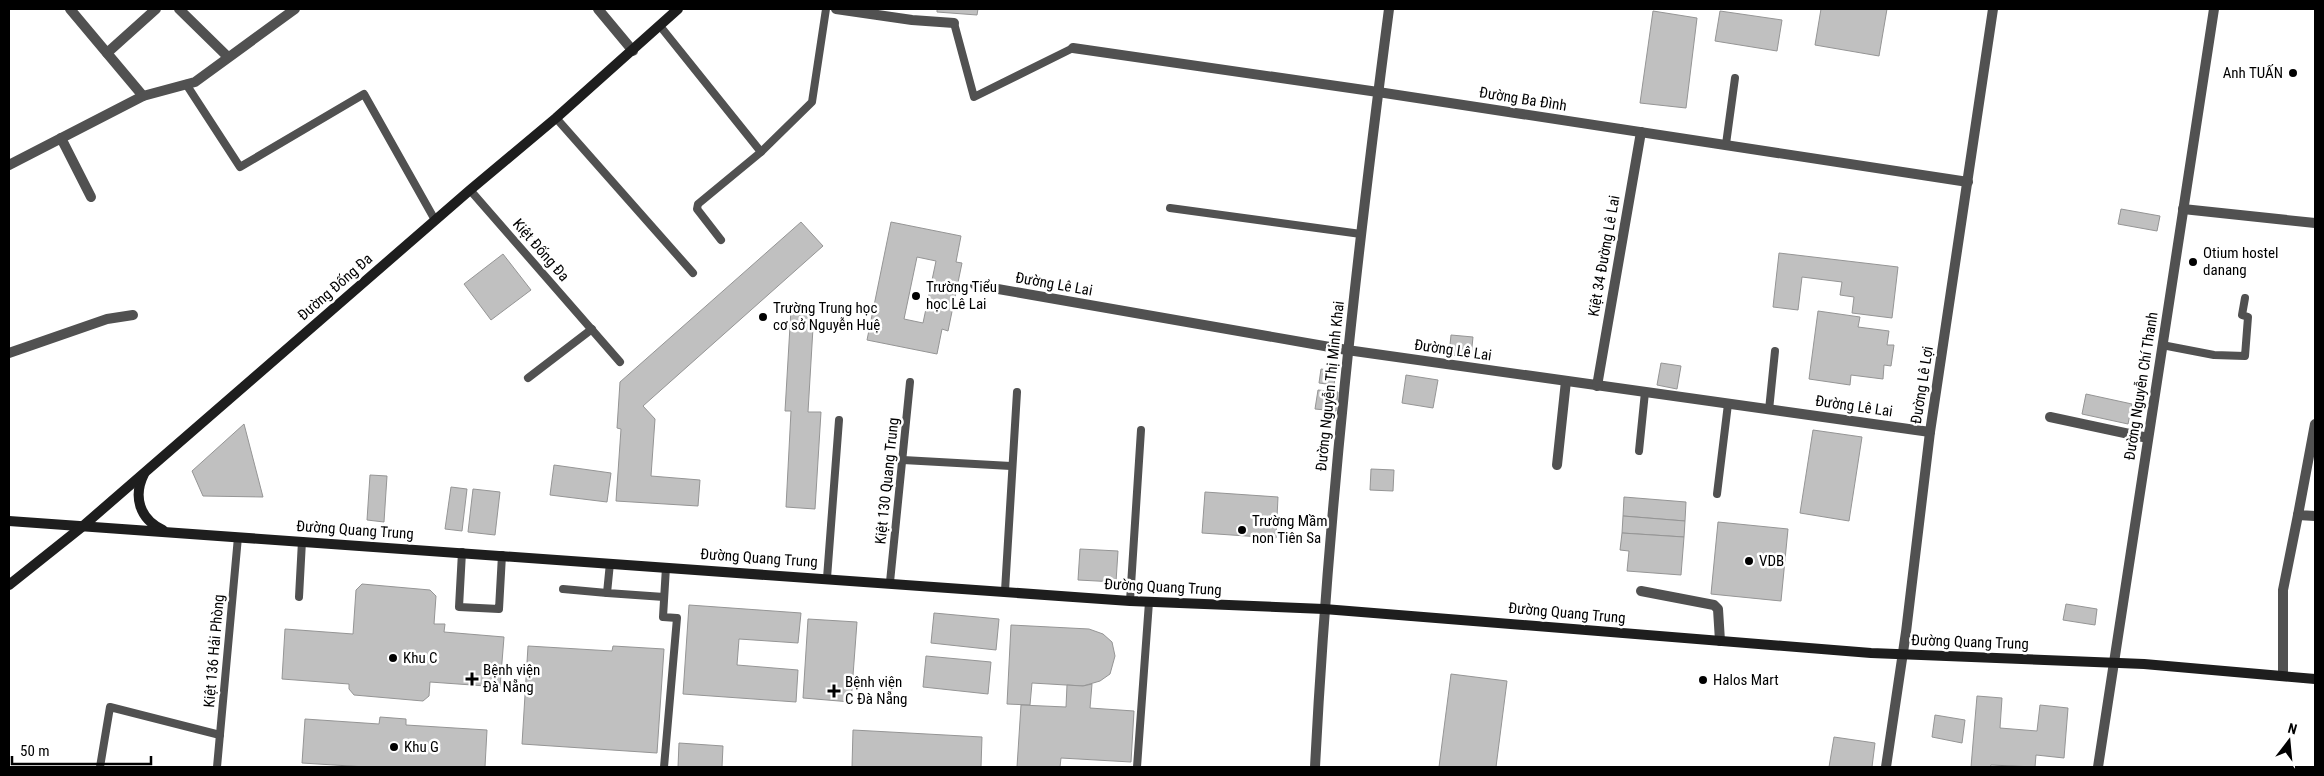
<svg xmlns="http://www.w3.org/2000/svg" width="2324" height="776" viewBox="0 0 2324 776" font-family="'Roboto Condensed',sans-serif">
	<style>
		.building { fill: #c0c0c0; stroke: #959595; fill-rule: evenodd }
		.lines { fill: none; stroke-linecap: round; stroke-linejoin: round }
		.service { stroke: #515151; stroke-width: 8 }
		.minor { stroke: #515151; stroke-width: 10 }
		.tertiary { stroke: #515151; stroke-width: 10 }
		.secondary { stroke: #1e1e1e; stroke-width: 10 }
		.poi-dot { fill: #000; stroke: #fff; stroke-width: 2 }
		.labels { text-anchor: middle; dominant-baseline: central; stroke-width: 5; stroke-linejoin: round; paint-order: stroke }
		.poi-label { font-size: 15px; fill: #000; stroke: #fff; text-anchor: start }
		.street-label { font-size: 15px; fill: #000; stroke: #fff }
	</style>
	<rect width="100%" height="100%" fill="#fff"/>
	<!-- building -->
	<g class="building">
		<path d="M937,9H978L977,15L937,12Z"/>
		<path d="M1821,9H1887L1879,56L1815,45Z"/>
		<path d="M1653,11L1697,18L1686,108L1640,103Z"/>
		<path d="M1720,11L1782,20L1777,51L1715,41Z"/>
		<path d="M2121,209L2160,216L2157,231L2118,224Z"/>
		<path d="M801,222L823,246L643,406L655,419L651,476L700,480L698,506L616,501L621,429L617,428L620,382Z"/>
		<path d="M891,222L961,236L956,262L962,263L948,331L942,329L937,354L867,340ZM917,257L936,261L923,323L904,319Z"/>
		<path d="M1779,253L1898,267L1892,318L1852,313L1854,297L1840,295L1842,282L1802,277L1798,310L1773,307Z"/>
		<path d="M503,254L531,290L491,320L464,284Z"/>
		<path d="M791,309L814,311L808,412H821L815,509L786,507L791,411H785Z"/>
		<path d="M1818,311L1860,317L1858,327L1889,331L1887,345H1894L1891,366L1884,365L1883,379L1851,375L1850,385L1809,379Z"/>
		<path d="M1451,335L1473,337L1471,357L1449,355Z"/>
		<path d="M1661,363L1681,366L1677,389L1657,385Z"/>
		<path d="M1321,369L1336,371L1334,385L1319,383Z"/>
		<path d="M1406,375L1438,380L1433,408L1402,403Z"/>
		<path d="M1318,390L1338,392L1336,411L1315,409Z"/>
		<path d="M2086,394L2132,404L2128,424L2082,414Z"/>
		<path d="M244,424L263,497L203,496L192,471Z"/>
		<path d="M1813,430L1862,437L1849,521L1800,513Z"/>
		<path d="M554,465L611,473L607,502L550,495Z"/>
		<path d="M1371,469L1394,470L1393,491L1370,490Z"/>
		<path d="M370,475L387,476L384,522L367,520Z"/>
		<path d="M451,487L467,489L462,531L445,529Z"/>
		<path d="M473,489L500,492L495,535L468,532Z"/>
		<path d="M1205,492L1278,497L1276,538L1202,533Z"/>
		<path d="M1624,497L1686,502L1685,521L1623,516Z"/>
		<path d="M1623,516L1685,521L1684,537L1622,533Z"/>
		<path d="M1718,522L1788,529L1781,601L1711,594Z"/>
		<path d="M1622,533L1684,537L1681,575L1627,571L1629,551L1620,550Z"/>
		<path d="M1080,549L1118,551L1116,582L1078,580Z"/>
		<path d="M362,584L430,590L436,596L434,624H445L444,632L504,637L500,687L430,682L429,696L423,701L354,695L349,689V684L282,679L285,629L353,634L356,590Z"/>
		<path d="M2066,604L2097,609L2095,625L2063,620Z"/>
		<path d="M689,605L801,613L798,643L739,639L737,665L798,670L796,702L683,694Z"/>
		<path d="M934,613L999,619L996,650L931,643Z"/>
		<path d="M808,619L857,622L851,702L803,698Z"/>
		<path d="M1011,625L1089,629L1103,634L1112,642L1115,656L1110,674L1100,681L1083,686L1032,683L1030,705L1007,704Z"/>
		<path d="M528,646L612,651L613,646L664,649L657,753L522,744Z"/>
		<path d="M926,656L991,662L988,694L923,687Z"/>
		<path d="M1451,674L1507,681L1496,767H1439Z"/>
		<path d="M1092,684L1090,708L1134,711L1131,762L1061,758L1060,767H1017L1021,705L1066,707L1067,685L1083,686Z"/>
		<path d="M1977,696L2002,698L2000,728L2037,731L2040,705L2068,708L2064,758L2036,755L2035,767L1991,765L1990,767H1971Z"/>
		<path d="M1935,715L1965,720L1962,743L1932,737Z"/>
		<path d="M380,717L406,719V725L487,730L485,767H366L302,763L305,719L379,724Z"/>
		<path d="M853,730L982,737L981,767H852Z"/>
		<path d="M1834,737L1875,743L1872,767H1829Z"/>
		<path d="M679,743L723,746L722,767H678Z"/>
	</g>
	<g class="lines">
		<!-- service -->
		<g class="service">
			<path d="M954,23L974,97L1073,48"/>
			<path d="M660,26L761,152"/>
			<path d="M186,84L240,167L364,94L435,220"/>
			<path d="M556,118L693,273"/>
			<path d="M1726,144L1735,78"/>
			<path d="M470,190L620,362"/>
			<path d="M1170,208L1361,234"/>
			<path d="M721,240L697,209L698,204L761,152L812,102L826,9"/>
			<path d="M2162,345L2214,355L2245,356L2248,317L2242,315L2245,298"/>
			<path d="M528,378L592,329"/>
			<path d="M1769,410L1775,351"/>
			<path d="M1639,451L1645,392"/>
			<path d="M903,460L1011,466"/>
			<path d="M1717,494L1728,404"/>
			<path d="M462,552L459,607L499,609L502,555"/>
			<path d="M610,563L607,593L664,597"/>
			<path d="M827,578L839,420"/>
			<path d="M890,582L910,382"/>
			<path d="M563,589L607,593"/>
			<path d="M1005,591L1017,392"/>
			<path d="M299,597L302,541"/>
			<path d="M1130,601L1141,430"/>
			<path d="M100,767L110,707L220,735"/>
			<path d="M217,767L238,537"/>
			<path d="M664,767L677,618L663,617L666,567"/>
			<path d="M1137,767L1149,602"/>
		</g>
		<!-- minor -->
		<g class="minor">
			<path d="M70,9L143,96"/>
			<path d="M179,9L228,57"/>
			<path d="M836,9L912,20L954,23"/>
			<path d="M1073,48L1378,92L1968,182"/>
			<path d="M107,53L156,9"/>
			<path d="M61,138L91,197"/>
			<path d="M9,165L143,96L195,82L295,9"/>
			<path d="M2183,209L2315,223"/>
			<path d="M975,285L1347,350L1930,432"/>
			<path d="M9,353L107,319L133,315"/>
			<path d="M1597,386L1641,132"/>
			<path d="M2050,417L2148,438"/>
			<path d="M2315,424L2298,515L2315,516"/>
			<path d="M1557,465L1566,381"/>
			<path d="M1641,591L1714,605L1718,609L1720,641"/>
			<path d="M2283,676V590L2298,515"/>
			<path d="M1315,767C1328,513 1356,261 1389,9"/>
		</g>
		<!-- tertiary -->
		<g class="tertiary">
			<path d="M598,9L633,51"/>
			<path d="M1886,767L1906,632L1930,432L1993,9"/>
			<path d="M2098,767L2214,9"/>
		</g>
		<!-- secondary -->
		<g class="secondary">
			<path d="M144,474C133,496 139,519 163,530"/>
			<path d="M9,521L1130,601L1324,609L1871,653L2144,664L2315,679"/>
			<path d="M9,585L83,526L470,190L556,118L678,9"/>
		</g>
	</g>
	<!-- markers -->
	<g class="poi-dot">
		<circle cx="2293" cy="73" r="5"/>
		<circle cx="2193" cy="262" r="5"/>
		<circle cx="916" cy="296" r="5"/>
		<circle cx="763" cy="317" r="5"/>
		<circle cx="1242" cy="530" r="5"/>
		<circle cx="1749" cy="561" r="5"/>
		<circle cx="393" cy="658" r="5"/>
		<path d="M469.5 671.5h5v5h5v5h-5v5h-5v-5h-5v-5h5z"/>
		<circle cx="1703" cy="680" r="5"/>
		<path d="M831.5 683.5h5v5h5v5h-5v5h-5v-5h-5v-5h5z"/>
		<circle cx="394" cy="747" r="5"/>
	</g>
	<g class="labels">
		<!-- poi labels -->
		<g class="poi-label">
			<text x="2283" y="73" text-anchor="end">Anh TUẤN</text>
			<text x="2203" y="253">Otium hostel<tspan x="2203" dy="17">danang</tspan></text>
			<text x="926" y="287">Trường Tiểu<tspan x="926" dy="17">học Lê Lai</tspan></text>
			<text x="773" y="308">Trường Trung học<tspan x="773" dy="17">cơ sở Nguyễn Huệ</tspan></text>
			<text x="1252" y="521">Trường Mầm<tspan x="1252" dy="17">non Tiên Sa</tspan></text>
			<text x="1759" y="561">VDB</text>
			<text x="403" y="658">Khu C</text>
			<text x="483" y="670">Bệnh viện<tspan x="483" dy="17">Đà Nẵng</tspan></text>
			<text x="1713" y="680">Halos Mart</text>
			<text x="845" y="682">Bệnh viện<tspan x="845" dy="17">C Đà Nẵng</tspan></text>
			<text x="404" y="747">Khu G</text>
		</g>
		<!-- street labels -->
		<g class="street-label">
			<text transform="translate(1523 99) rotate(9)">Đường Ba Đình</text>
			<text transform="translate(541 250) rotate(49)">Kiệt Đống Đa</text>
			<text transform="translate(1604 256) rotate(-80)">Kiệt 34 Đường Lê Lai</text>
			<text transform="translate(1054 284) rotate(10)">Đường Lê Lai</text>
			<text transform="translate(335 287) rotate(-41)">Đường Đống Đa</text>
			<text transform="translate(1453 350) rotate(8)">Đường Lê Lai</text>
			<text transform="translate(1922 385) rotate(-81)">Đường Lê Lợi</text>
			<text transform="translate(1330 386) rotate(-84)">Đường Nguyễn Thị Minh Khai</text>
			<text transform="translate(2141 386) rotate(-81)">Đường Nguyễn Chí Thanh</text>
			<text transform="translate(1854 406) rotate(8)">Đường Lê Lai</text>
			<text transform="translate(887 481) rotate(-84)">Kiệt 130 Quang Trung</text>
			<text transform="translate(355 530) rotate(4)">Đường Quang Trung</text>
			<text transform="translate(759 558) rotate(4)">Đường Quang Trung</text>
			<text transform="translate(1163 587) rotate(3)">Đường Quang Trung</text>
			<text transform="translate(1567 613) rotate(5)">Đường Quang Trung</text>
			<text transform="translate(1970 642) rotate(2)">Đường Quang Trung</text>
			<text transform="translate(214 651) rotate(-85)">Kiệt 136 Hải Phòng</text>
		</g>
	</g>
	<!-- border -->
	<rect width="2324" height="776" fill="none" stroke="#000000" stroke-width="20"/>
	<!-- north arrow -->
	<g transform="translate(2289 741) rotate(16)" stroke="#ffffff" stroke-width="4" paint-order="stroke">
	<path d="M0-4L9 19L0 12L-9 19Z" fill="#000000"/>
	<text y="-8" font-size="14" font-weight="bold" text-anchor="middle" fill="#000000">N</text>
	</g>
	<!-- scale -->
	<path d="M12 756v8h139v-8" fill="none" stroke="#000000" stroke-width="2.5"/>
	<text x="20" y="756" font-size="15" fill="#000000" stroke="#ffffff" stroke-width="4" paint-order="stroke">50 m</text>
</svg>
